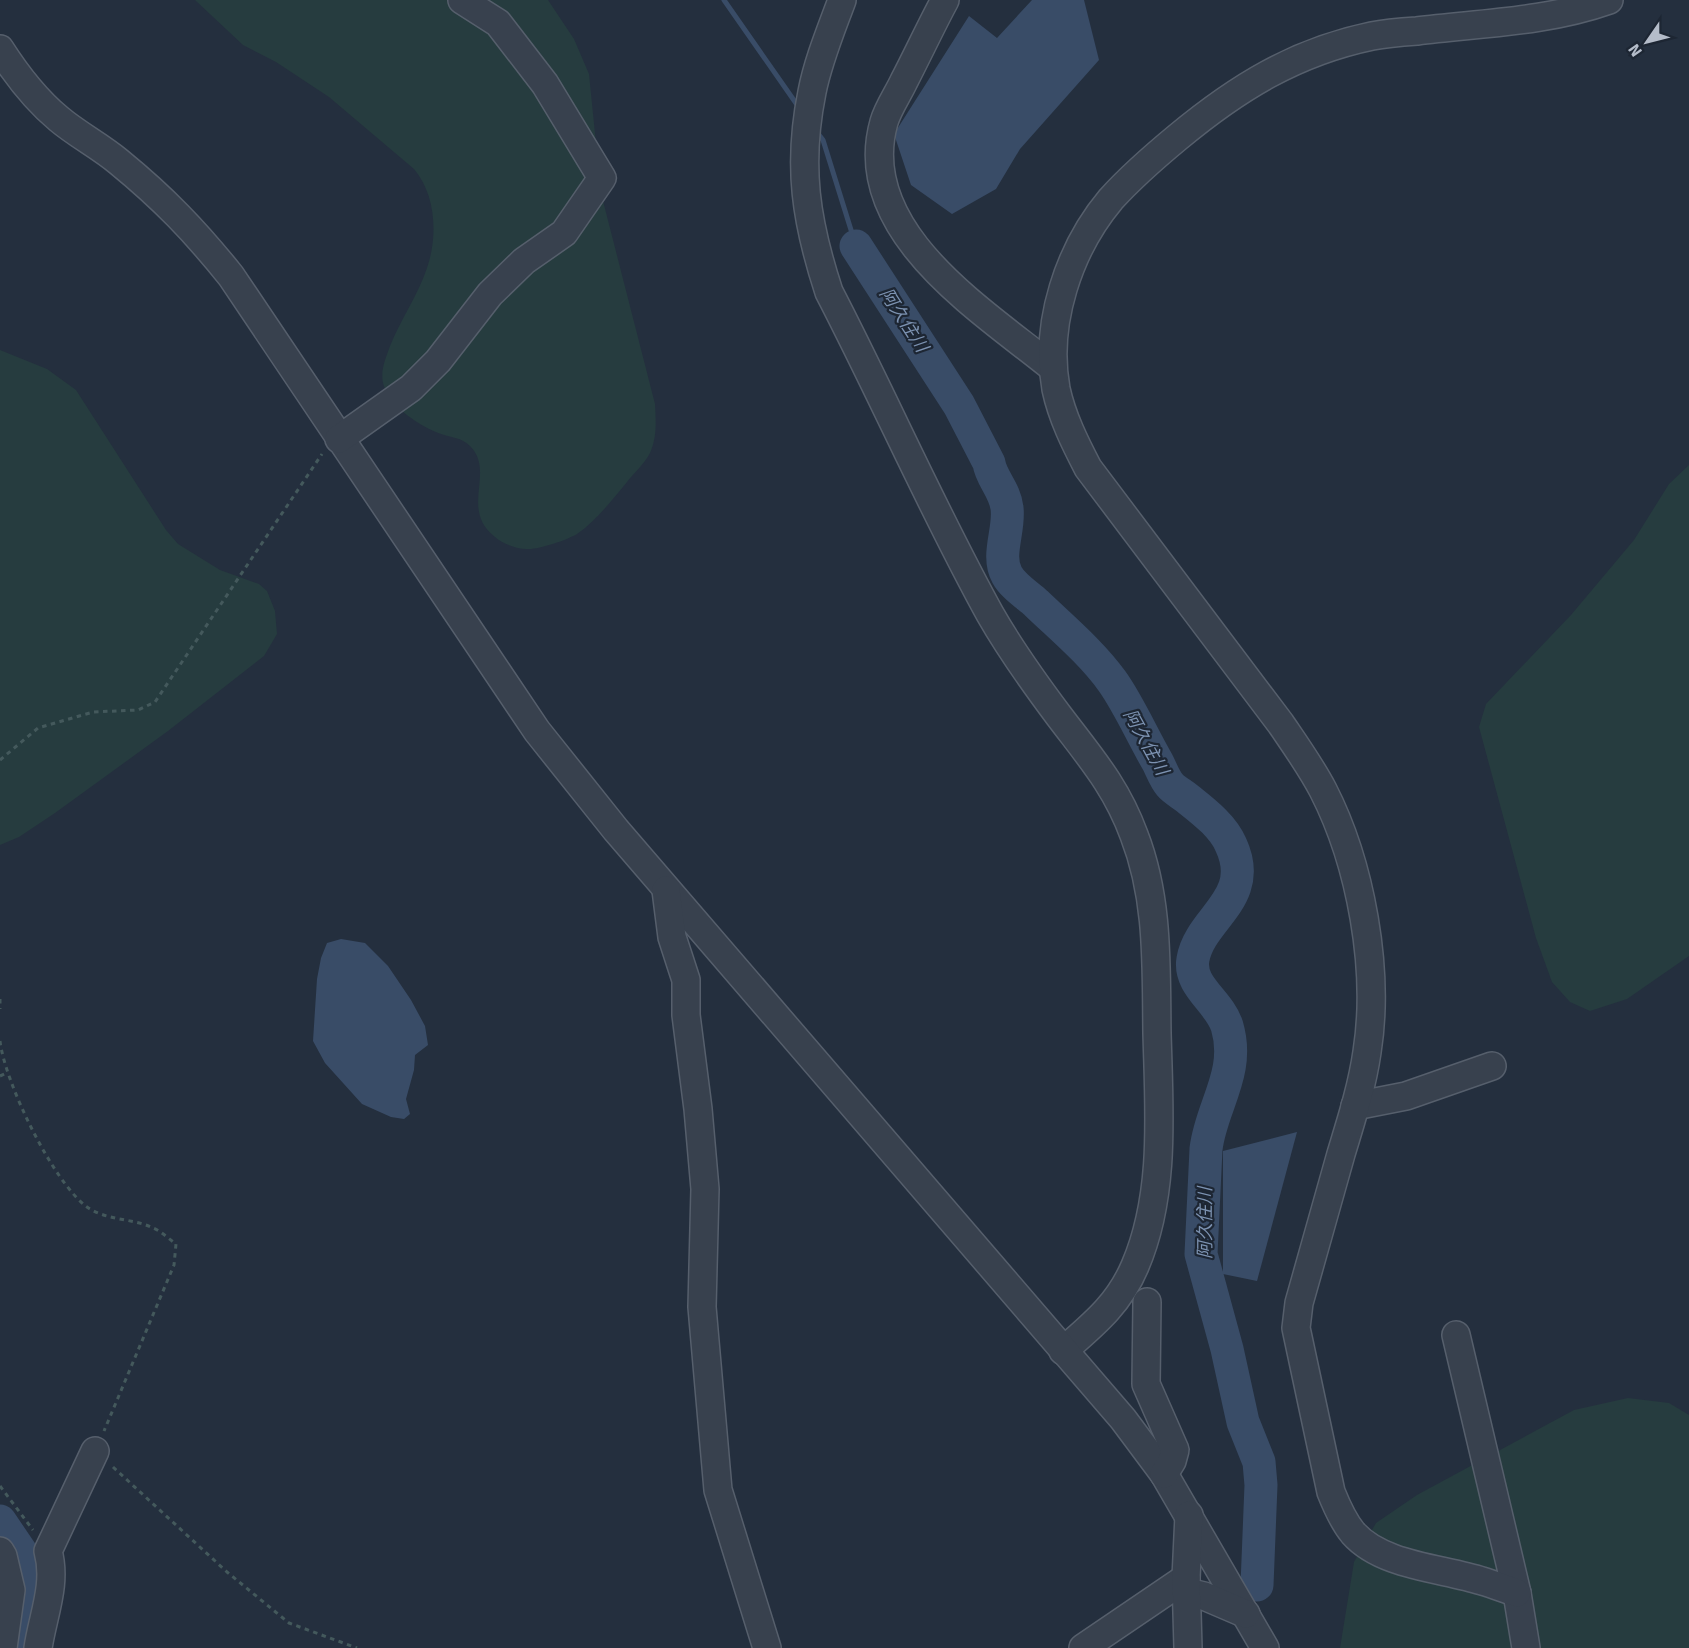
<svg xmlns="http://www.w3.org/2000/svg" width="1689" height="1648" viewBox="0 0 1689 1648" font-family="Signika,'Noto Sans JP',sans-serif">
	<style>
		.green { fill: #263c3f }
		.water { fill: #394c67 }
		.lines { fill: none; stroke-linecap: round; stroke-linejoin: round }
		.stream { stroke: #394c67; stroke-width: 5 }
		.river { stroke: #394c67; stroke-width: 33 }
		.minor-casing { stroke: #565f6c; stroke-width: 30 }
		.path { stroke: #44595c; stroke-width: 3; stroke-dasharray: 4.5 4.5; stroke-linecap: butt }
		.minor { stroke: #38414e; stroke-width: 27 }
		.labels { text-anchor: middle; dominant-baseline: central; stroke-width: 4.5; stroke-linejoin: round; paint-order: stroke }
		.water-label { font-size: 18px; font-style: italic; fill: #7c92b1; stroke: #1d2633 }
	</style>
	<rect width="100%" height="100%" fill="#242f3e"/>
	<!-- green -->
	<g class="green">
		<path d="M195,0H548L574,39L589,74L601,193L655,404C656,422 657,437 650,453C645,463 634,473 627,482C612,500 596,521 577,534C567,540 540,549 529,549C519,550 503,544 495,537C459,509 496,472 470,446C461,437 452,438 441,434C421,427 390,407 384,386C379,372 386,358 390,346C401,319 418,295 427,268C438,236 436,195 414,169L329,97L276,62L243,45Z"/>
		<path d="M0,350L47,369L76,390L166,530L178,544L220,570L259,584L267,591L275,611L277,634L264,656L168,731L55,813L19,837L0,845Z"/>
		<path d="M1689,465V956L1627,999L1590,1011L1570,1002L1552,982L1536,938L1479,727L1486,704L1571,615L1634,540L1669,484Z"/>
		<path d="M1628,1398L1669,1403L1689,1415V1648H1340L1354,1562L1376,1523L1417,1495L1574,1410Z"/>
	</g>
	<!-- water -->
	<g class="water">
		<path d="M1032,0H1084L1099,60L1020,149L996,189L952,214L911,185L894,134L969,16L997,38Z"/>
		<path d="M341,939L365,943L388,966L411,1000L425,1026L428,1045L415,1055L414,1070L406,1099L410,1114L404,1119L391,1117L362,1104L325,1063L313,1041L317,979L321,958L327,943Z"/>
		<path d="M1297,1132L1257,1281L1223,1274V1151Z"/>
	</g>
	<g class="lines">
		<!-- stream -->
		<g class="stream">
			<path d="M724,0L800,109"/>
			<path d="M816,131L823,140L856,246"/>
		</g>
		<!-- river -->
		<g class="river">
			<path d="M856,246L959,405L989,463C991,478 1005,490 1007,508C1010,530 996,555 1007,575C1013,586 1027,595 1036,603C1062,628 1091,652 1112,681C1128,703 1143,737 1157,761C1161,768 1164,778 1170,785C1174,790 1182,794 1188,799C1203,811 1223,826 1231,845C1256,899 1200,918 1193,959C1188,986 1219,1001 1227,1026C1241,1073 1211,1106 1206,1149L1201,1254L1227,1349L1243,1422L1259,1462L1261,1485L1257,1585"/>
			<path d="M0,1521L23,1555L35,1579L22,1648"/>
		</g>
		<defs>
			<g id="minor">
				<path d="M842,0C831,30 818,61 812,92C797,166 806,222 829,292C884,398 932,509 990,614C1010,649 1035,684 1059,716C1090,757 1116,786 1134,835C1159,899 1156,966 1157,1033C1159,1110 1166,1194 1135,1266C1119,1304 1094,1324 1063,1351"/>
				<path d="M945,0C931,26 918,54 904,81C898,94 888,108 884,122C853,231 982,310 1053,368"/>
				<path d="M0,49C16,74 36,100 59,119C78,135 100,146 119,162C163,198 195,231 231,276L537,731L616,830L1123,1419L1164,1474L1265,1648"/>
				<path d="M339,439L411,388L438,361L490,294L524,261L564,233L602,178L545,84L498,23L462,0"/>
				<path d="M666,890L672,937L686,980V1015L698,1109L705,1189L702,1307L718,1490L767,1648"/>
				<path d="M1355,1106L1406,1096L1492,1066"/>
				<path d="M1147,1302L1146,1384L1175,1450L1172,1461L1164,1474"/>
				<path d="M1456,1335L1517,1593L1526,1648"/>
				<path d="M0,1551L3,1556L11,1590L3,1648"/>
				<path d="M1187,1592L1204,1596L1246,1614"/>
				<path d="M1517,1593C1505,1589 1493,1584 1482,1581C1442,1568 1382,1566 1353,1533C1343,1521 1337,1507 1331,1492L1296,1328L1299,1303C1313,1253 1327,1204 1341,1154C1351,1121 1362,1087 1367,1052C1380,970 1361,864 1323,790C1311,767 1296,746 1281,724L1088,468C1075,443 1062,417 1056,389C1044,323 1069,249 1111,199C1131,177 1155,156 1178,137C1237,88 1295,52 1372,36C1387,33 1402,32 1417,31C1482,23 1547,22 1609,0"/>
				<path d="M38,1648C43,1615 57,1584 48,1551L95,1451"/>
				<path d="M1083,1648L1186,1578"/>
				<path d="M1188,1648L1186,1578L1189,1515"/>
			</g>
		</defs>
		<!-- minor casing -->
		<use href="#minor" class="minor-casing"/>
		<!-- path -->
		<g class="path">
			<path d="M0,760L38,728L93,712L138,710L155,702L322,454"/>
			<path d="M0,999V1009"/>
			<path d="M0,1041C5,1083 53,1182 87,1207C107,1221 133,1218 153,1228C161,1231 169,1239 176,1244L174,1265L104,1431"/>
			<path d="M0,1076L7,1073"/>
			<path d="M113,1467L227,1572L289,1623L357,1648"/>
			<path d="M0,1486L33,1530"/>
		</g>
		<!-- minor -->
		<use href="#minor" class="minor"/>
	</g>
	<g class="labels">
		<!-- water labels -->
		<g class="water-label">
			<text transform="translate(904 320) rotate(57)">阿久住川</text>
			<text transform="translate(1146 742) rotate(61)">阿久住川</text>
			<text transform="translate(1205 1223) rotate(-90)">阿久住川</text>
		</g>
	</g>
	<!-- north arrow -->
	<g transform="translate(1647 42) rotate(235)" stroke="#1d2633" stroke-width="4.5" paint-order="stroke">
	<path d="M0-4.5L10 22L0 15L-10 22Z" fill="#b4bcc9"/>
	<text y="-9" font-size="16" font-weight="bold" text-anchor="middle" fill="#b4bcc9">N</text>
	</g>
</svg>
